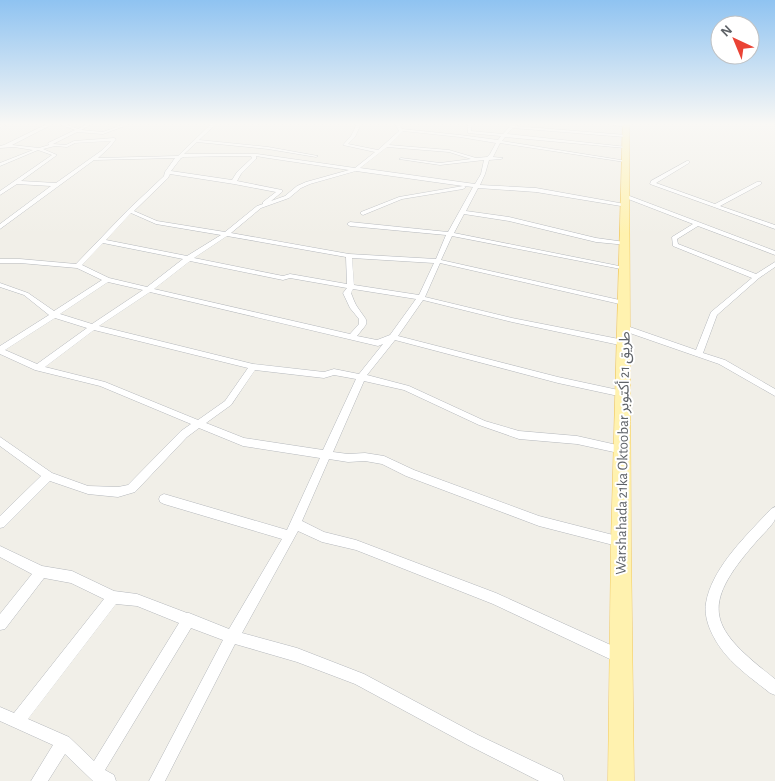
<svg xmlns="http://www.w3.org/2000/svg" width="775" height="781" viewBox="0 0 775 781" font-family="'Alegreya Sans','Noto Sans Arabic',sans-serif">
	<style>
		.lines { fill: none; stroke-linecap: round; stroke-linejoin: round }
		.street-casing { stroke: #b5b8bc; stroke-width: 1 }
		.primary-casing { stroke: #f2c960; stroke-width: 1 }
		.street { fill: #fff; fill-rule: evenodd }
		.primary { fill: #fff2af; fill-rule: evenodd }
		.labels { text-anchor: middle; dominant-baseline: central; stroke-width: 4; stroke-linejoin: round; paint-order: stroke }
		.street-label { font-size: 15px; fill: #5f6368; stroke: #fff }
	</style>
	<rect width="100%" height="100%" fill="#f1efe8"/>
	<g class="lines">
		<defs>
			<g id="street">
				<path d="M7,124L6,125L0,127V125Z"/>
				<path d="M47,124H53L12,145L39,148L49,145L48,143L75,130L59,124H65L78,129L87,124H92L81,130L103,132L124,124H130L103,134L77,132L53,144L66,145L74,141L114,138L116,139L110,147L98,158L178,156L211,124H216L199,140L268,147L318,156L316,157L268,149L197,142L184,154H257L355,168L375,152L343,145L351,136L357,124H361L355,137L348,144L378,150L399,131L395,124H399L402,129L460,135L498,140L501,136L468,133V124H472L471,131L503,134L512,124H516L514,126L626,135L625,137L513,128L507,134L627,147L625,148L505,137L502,141L627,161L625,162L500,143L493,157L503,158L501,159L489,160L485,174L480,185L536,188L625,204L627,205V207L536,192L478,188L466,211L509,217L596,238L625,242L627,243V245L596,242L509,221L464,214L454,233L624,267L626,268V270L452,236L441,260L624,301H627V305H624L440,263L425,297L512,318L624,340L627,341L628,343L627,345L624,346L512,322L423,300L398,336L558,377L623,391L627,394L626,396L623,397L558,383L395,340L367,375L409,386L485,421L519,431L577,436L626,447L628,450L626,453L623,454L577,444L519,439L479,425L404,390L364,381L333,452L348,454L365,453L384,456L414,470L539,516L621,537L625,538L627,542L625,546L621,547L539,526L406,476L382,464L365,461L348,462L329,459L302,521L324,532L356,540L496,593L624,651L626,656L624,661L619,663L614,661L493,604L356,550L322,542L298,531L242,633L297,648L364,674L478,735L562,775L564,781H539L468,745L355,684L297,662L235,644L165,781H149L223,640L191,628L105,770L114,775L116,781H93L65,754L48,781H31L53,745L0,721V707L14,713L104,599L71,583L44,578L5,629L0,630V614L32,574L0,557V546L42,566L72,571L114,591L137,594L187,613H189L229,629L282,539L164,504L160,502L159,499L160,496L164,494L287,530L320,458L243,446L199,428L187,437L135,492L118,497L88,494L50,481L4,527L0,528V516L41,476L0,446V437L52,473L88,486L118,487L128,485L181,431L191,424L100,386L35,370L0,354V346L49,315L24,295L0,287V283L28,293L54,311L102,280L77,268L20,263H0V259H20L76,264L128,210L164,176L165,172L175,158L94,160L0,229V224L51,186L17,184L0,195V191L52,155L38,150L0,166V163L33,150L14,147L0,148V146L4,145ZM403,131L460,137L496,143L490,154L487,157L476,158L449,150L389,145ZM111,141L101,151L56,183L21,181L57,155L43,149L55,146L67,147L75,143ZM387,147L449,152L471,159L440,163L401,158L399,159L440,165L484,160L481,174L475,184L360,168ZM234,156H251L252,158L237,172L232,180L171,171L181,158L184,157ZM256,156L268,158L349,170L306,182L297,186L285,196L271,201L282,192V190L237,181L241,174L256,159ZM356,171L463,186L399,197L361,212V214L363,215L402,199L463,189L466,187L464,186L473,187L448,232L350,222L347,224L350,226L446,235L436,259L349,254L231,233L261,208L289,198L301,188L310,184ZM170,174L234,184L276,192L263,202V204L257,206L225,232L157,221L134,211L168,178ZM131,213L156,224L221,235L187,256L106,240ZM227,236L346,257L347,284L290,274L283,276L194,258ZM103,243L183,259L147,287L109,278L82,265ZM352,258L434,263L419,295L354,285ZM190,261L283,280L290,278L347,288L343,293L350,308L359,319V324L350,334L154,289ZM108,282L143,290L92,324L60,314ZM353,289L416,299L390,335L377,340L357,336C370,320 369,324 358,308C355,304 353,298 351,293ZM150,292L378,346L383,344L359,374L334,369L324,372L253,364L99,326ZM55,318L87,328L37,364L5,350ZM94,330L248,368L225,401L198,420L105,382L45,367ZM255,370L324,378L334,375L356,379L323,450L244,438L206,423L231,405ZM116,604L137,606L179,623L94,761L69,737L28,719Z"/>
				<path d="M607,124H621L629,126L627,127Z"/>
				<path d="M687,161H689V163L656,183L715,204L757,182H761V184L720,206L775,225V229L650,184L651,181Z"/>
				<path d="M623,195H627L775,251V255L698,226L677,239L678,244L756,274L775,262V267L759,278L717,315L703,353L725,360L775,389V396L719,364L621,330L620,328L621,326H627L696,350L711,312L752,278L673,246L672,237L693,224L623,197Z"/>
				<path d="M775,507C775,511 775,515 775,519C774,524 760,537 756,542C698,608 710,628 775,679V695L770,693C755,681 739,670 726,655C715,642 703,621 706,603C712,567 748,534 771,509Z"/>
			</g>
			<path id="primary" d="M623,124H629L631,542L634,781H608L611,542Z"/>
		</defs>
		<!-- street casing -->
		<use href="#street" class="street-casing"/>
		<!-- primary casing -->
		<use href="#primary" class="primary-casing"/>
		<!-- street -->
		<use href="#street" class="street"/>
		<!-- primary -->
		<use href="#primary" class="primary"/>
	</g>
	<!-- sky -->
	<linearGradient id="sky" x2="0" y2="1"><stop stop-color="#8fc3f1"/><stop offset="0.53" stop-color="#f9f8f5"/><stop offset="1" stop-color="#f9f8f5" stop-opacity="0"/></linearGradient>
	<rect width="775" height="234" fill="url(#sky)"/>
	<g class="labels">
		<!-- street labels -->
		<g class="street-label">
			<text transform="translate(623 453) rotate(-89)">Warshahada 21ka Oktoobar طريق 21 أكتوبر</text>
		</g>
	</g>
	<!-- north arrow -->
	<g transform="translate(735 40) rotate(316)"><circle r="24" fill="#ffffff" stroke="#bfc1c3"/>
	<path d="M0-4L9 19L0 12L-9 19Z" fill="#ea4335"/>
	<text y="-8" font-size="14" font-weight="bold" text-anchor="middle" fill="#5f6368">N</text>
	</g>
</svg>
